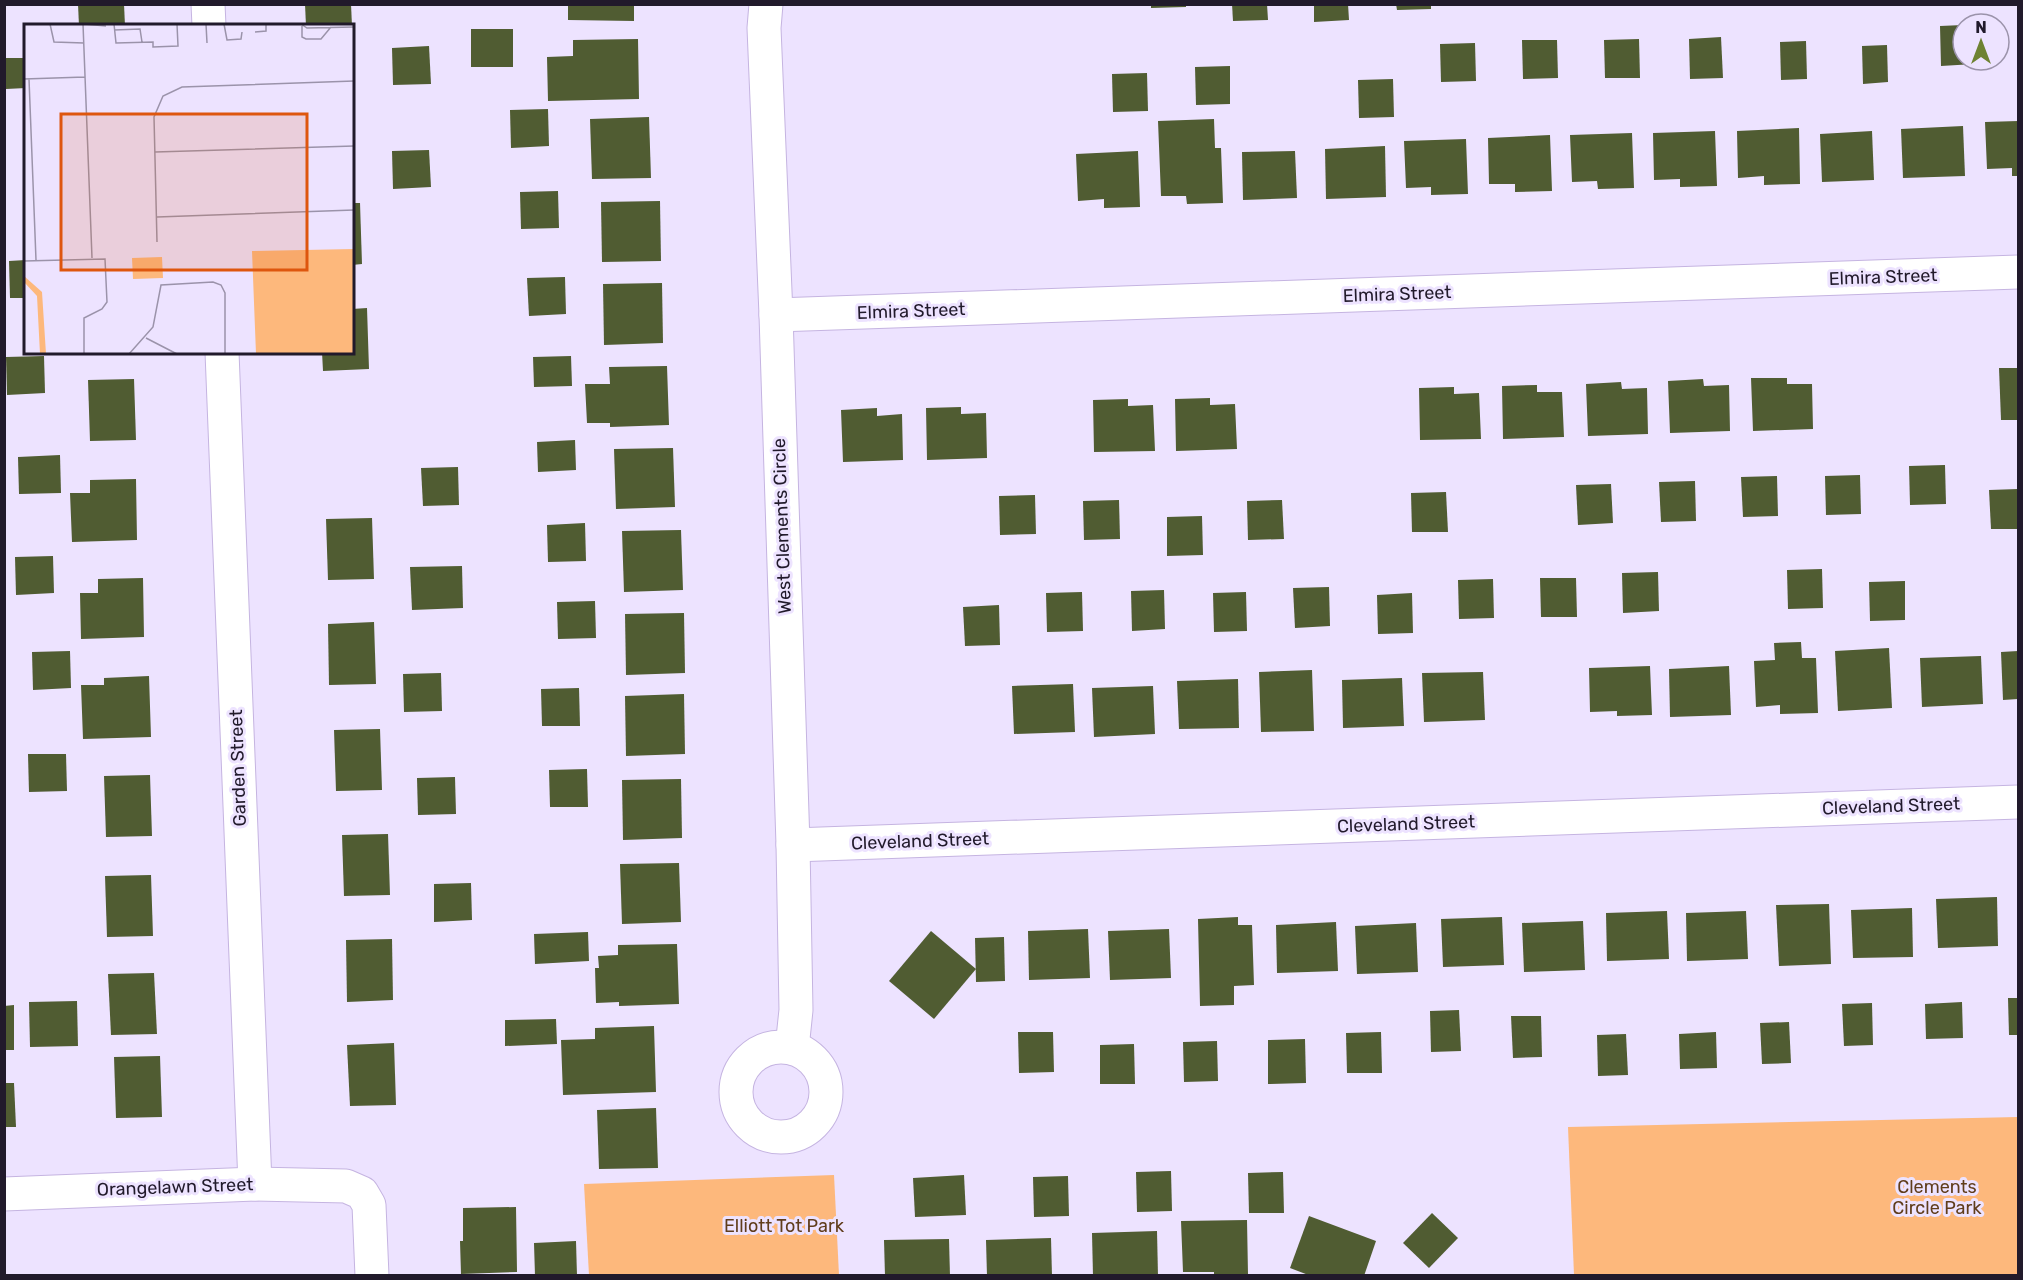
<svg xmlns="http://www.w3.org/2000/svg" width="2023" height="1280" viewBox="0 0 2023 1280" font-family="Rubik,sans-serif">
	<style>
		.green { fill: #fdb87c }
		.building { fill: #505c32 }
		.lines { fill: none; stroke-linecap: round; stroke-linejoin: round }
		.minor-casing { stroke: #c5b4e1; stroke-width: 35 }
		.minor { stroke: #fff; stroke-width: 33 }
		.labels { text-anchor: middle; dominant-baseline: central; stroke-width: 6; stroke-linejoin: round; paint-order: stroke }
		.street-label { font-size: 18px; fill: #211a2b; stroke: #ede3ff }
		.park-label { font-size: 18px; fill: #603d1c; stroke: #ede3ff }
		.inset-road { fill: none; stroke: #9b93aa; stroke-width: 1.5 }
		.view { fill: #de560e; fill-opacity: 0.15; stroke: #de560e; stroke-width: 3 }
		.inset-edge { fill: none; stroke: #211a2b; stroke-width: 3 }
	</style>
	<rect width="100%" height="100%" fill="#ede3ff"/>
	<!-- green -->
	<g class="green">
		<path d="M2018,1117V1275H1574L1568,1127Z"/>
		<path d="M834,1175L839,1275H589L584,1184Z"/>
	</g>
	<!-- building -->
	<g class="building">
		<path d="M78,4H124L125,26H79Z"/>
		<path d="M305,4H351L352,26H306Z"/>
		<path d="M568,4H634V21L568,20Z"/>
		<path d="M1151,4H1186V7L1151,8Z"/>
		<path d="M1232,4H1267L1268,20L1233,21Z"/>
		<path d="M1314,4H1348L1349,20L1314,22Z"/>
		<path d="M1396,4H1431V9L1397,10Z"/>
		<path d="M1963,25V60H1974V64L1941,66L1940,26Z"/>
		<rect x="471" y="29" width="42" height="38"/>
		<path d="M1721,37L1723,78L1690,79L1689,39Z"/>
		<path d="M638,39L639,99L548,101L547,57L573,56V40Z"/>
		<path d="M1639,39L1640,78H1605L1604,40Z"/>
		<path d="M1522,40H1557L1558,78L1523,79Z"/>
		<path d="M1806,41L1807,79L1781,80L1780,42Z"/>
		<path d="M1475,43L1476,81L1441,82L1440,44Z"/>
		<path d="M1887,45L1888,82L1863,84L1862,46Z"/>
		<path d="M429,46L431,84L393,85L392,48Z"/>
		<path d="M6,58H26V88L6,89Z"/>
		<path d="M1230,66V104L1196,105L1195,67Z"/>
		<path d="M1147,73L1148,111L1113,112L1112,74Z"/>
		<path d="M1393,79L1394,117L1359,118L1358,80Z"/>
		<path d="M548,109L549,146L511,148L510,110Z"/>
		<path d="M649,117L651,178L592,179L590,119Z"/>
		<path d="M1214,119L1215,148H1221L1223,203L1187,204L1186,196H1161L1158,121Z"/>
		<path d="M2018,121V176H2012V168L1987,169L1985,122Z"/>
		<path d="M1963,126L1965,176L1903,178L1901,129Z"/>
		<path d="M1799,128L1800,184L1764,185V176L1738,178L1737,131Z"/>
		<path d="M1715,131L1717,186L1680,187V179L1654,180L1653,133Z"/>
		<path d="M1872,131L1874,180L1822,182L1820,134Z"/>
		<path d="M1632,133L1634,188L1598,189L1597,181L1572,182L1570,135Z"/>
		<path d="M1550,135L1552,191L1515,192V184H1489L1488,138Z"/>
		<path d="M1466,139L1468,194L1431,195V187L1406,188L1404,141Z"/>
		<path d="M1385,146L1386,197L1326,199L1325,149Z"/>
		<path d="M429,150L431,187L393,189L392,151Z"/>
		<path d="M1138,151L1140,207L1104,208V199L1078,201L1076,154Z"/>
		<path d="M1295,151L1297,198L1243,200L1242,152Z"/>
		<path d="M558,191L559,228L521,229L520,192Z"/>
		<path d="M660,201L661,261L602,262L601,202Z"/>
		<path d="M352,203H360L362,264L352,265Z"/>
		<path d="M26,260V298H10L9,261Z"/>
		<path d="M565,277L566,314L529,316L527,278Z"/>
		<path d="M662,283L663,343L604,345L603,284Z"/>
		<path d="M367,308L369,369L323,371L322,352H352V309Z"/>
		<path d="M44,356L45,393L7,395L6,357Z"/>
		<path d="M571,356L572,386L534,387L533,357Z"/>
		<path d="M667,366L669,425L610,427V423H587L585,384H610L609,367Z"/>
		<path d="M1999,368H2018V420H2001Z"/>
		<path d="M1751,378H1787V384H1812L1813,429L1753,431Z"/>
		<path d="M134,379L136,440L90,441L88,380Z"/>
		<path d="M1703,379L1704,386L1729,385L1730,431L1670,433L1668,381Z"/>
		<path d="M1621,382L1622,389L1647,388L1648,434L1588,436L1586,384Z"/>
		<path d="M1537,385V392H1562L1564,437L1503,439L1502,386Z"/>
		<path d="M1454,387V394L1479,393L1481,439L1420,440L1419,388Z"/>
		<path d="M1210,398V405L1235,404L1237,449L1176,451L1175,399Z"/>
		<path d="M1128,399V406L1153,405L1155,451L1094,452L1093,400Z"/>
		<path d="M961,407V414L986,413L987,458L927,460L926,408Z"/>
		<path d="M877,408V416L902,414L903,460L843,462L841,410Z"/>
		<path d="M575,440L576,470L538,472L537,442Z"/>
		<path d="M673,448L675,507L616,509L614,449Z"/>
		<path d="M60,455L61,493L19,494L18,457Z"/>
		<path d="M1945,465L1946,504L1910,505L1909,466Z"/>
		<path d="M458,467L459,505L423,506L421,468Z"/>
		<path d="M1860,475L1861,514L1826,515L1825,476Z"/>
		<path d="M1777,476L1778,516L1743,517L1741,477Z"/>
		<path d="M136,479L137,540L72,542L70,493H90V480Z"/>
		<path d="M1695,481L1696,521L1661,522L1659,482Z"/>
		<path d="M1611,484L1613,523L1578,525L1576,485Z"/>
		<path d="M2018,489V529H1991L1989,490Z"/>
		<path d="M1446,492L1448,532H1412L1411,493Z"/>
		<path d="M1035,495L1036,534L1000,535L999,496Z"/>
		<path d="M1119,500L1120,539L1084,540L1083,501Z"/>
		<path d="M1282,500L1284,539L1248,540L1247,501Z"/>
		<path d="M1202,516L1203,555L1167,556V517Z"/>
		<path d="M372,518L374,579L328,580L326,519Z"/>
		<path d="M585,523L586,561L548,562L547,525Z"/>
		<path d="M681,530L683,590L624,592L622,531Z"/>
		<path d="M53,556L54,593L16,595L15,557Z"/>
		<path d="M462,566L463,608L412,610L410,567Z"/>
		<path d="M1822,569L1823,608L1788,609L1787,570Z"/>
		<path d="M1658,572L1659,611L1623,613L1622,573Z"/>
		<path d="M143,578L144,637L81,639L80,593H98V579Z"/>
		<path d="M1540,578H1576L1577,617H1541Z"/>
		<path d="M1493,579L1494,618L1459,619L1458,580Z"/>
		<path d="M1905,581V620L1870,621L1869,582Z"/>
		<path d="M1329,587L1330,626L1295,628L1293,588Z"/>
		<path d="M1164,590L1165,629L1132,631L1131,591Z"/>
		<path d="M1082,592L1083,631L1047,632L1046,593Z"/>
		<path d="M1246,592L1247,631L1214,632L1213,593Z"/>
		<path d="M1412,593L1413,633L1378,634L1377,595Z"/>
		<path d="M595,601L596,638L558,639L557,602Z"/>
		<path d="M999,605L1000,645L965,646L963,607Z"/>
		<path d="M684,613L685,673L626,675L625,614Z"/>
		<path d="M374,622L376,684L329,685L328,624Z"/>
		<path d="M1801,642L1802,658H1816L1818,713L1780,714V705L1756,707L1754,661L1775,660L1774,643Z"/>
		<path d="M1889,648L1892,708L1838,711L1835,651Z"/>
		<path d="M70,651L71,688L33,690L32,652Z"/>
		<path d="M2018,651V699L2003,700L2001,652Z"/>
		<path d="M1981,656L1983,704L1922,707L1920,658Z"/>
		<path d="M1650,666L1652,715L1617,716V711L1590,712L1589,668Z"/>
		<path d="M1729,666L1731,715L1670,717L1669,669Z"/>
		<path d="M1312,670L1314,731L1261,732L1259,672Z"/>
		<path d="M1483,672L1485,720L1424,722L1422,673Z"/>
		<path d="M441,673L442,711L404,712L403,674Z"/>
		<path d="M149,676L151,737L83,739L81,685H104V678Z"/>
		<path d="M1402,678L1404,726L1343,728L1342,680Z"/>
		<path d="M1238,679L1239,728L1179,729L1177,681Z"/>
		<path d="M1073,684L1075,732L1014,734L1012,686Z"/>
		<path d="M1153,686L1155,734L1094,737L1092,688Z"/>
		<path d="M579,688L580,726H542L541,689Z"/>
		<path d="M684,694L685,754L626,756L625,696Z"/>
		<path d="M380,729L382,790L336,791L334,730Z"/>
		<path d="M28,754H66L67,791L29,792Z"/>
		<path d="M587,769L588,807H550L549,770Z"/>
		<path d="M150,775L152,836L106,837L104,776Z"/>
		<path d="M455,777L456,814L418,815L417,778Z"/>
		<path d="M681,779L682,838L623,840L622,780Z"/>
		<path d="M388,834L390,895L344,896L342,835Z"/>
		<path d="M679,863L681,922L622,924L620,864Z"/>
		<path d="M151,875L153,936L107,937L105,876Z"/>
		<path d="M471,883L472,920L434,922V884Z"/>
		<path d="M1997,897L1998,946L1938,948L1936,899Z"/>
		<path d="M1829,904L1831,964L1779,966L1776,905Z"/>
		<path d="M1912,908L1913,957L1853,958L1851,910Z"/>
		<path d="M1667,911L1669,959L1607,961L1606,913Z"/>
		<path d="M1746,911L1748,959L1687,961L1686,913Z"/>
		<path d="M1238,917V925H1252L1254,985L1234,986V1005L1200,1006L1198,919Z"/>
		<path d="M1502,917L1504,965L1443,967L1441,919Z"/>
		<path d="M1583,921L1585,970L1524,972L1522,923Z"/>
		<path d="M1336,922L1338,971L1277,973L1276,925Z"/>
		<path d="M1416,923L1418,972L1357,974L1355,926Z"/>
		<path d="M1088,929L1090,978L1029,980L1028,931Z"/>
		<path d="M1169,929L1171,978L1110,980L1108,931Z"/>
		<path d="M931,931L976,969L934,1019L889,981Z"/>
		<path d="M588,932L589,961L535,964L534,934Z"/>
		<path d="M1004,937L1005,981L976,982L975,938Z"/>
		<path d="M392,939L393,1000L347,1002L346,940Z"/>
		<path d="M677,944L679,1004L619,1006V1002L596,1003L595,968H599L598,956L618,955V945Z"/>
		<path d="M154,973L157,1034L111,1035L108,974Z"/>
		<path d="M2008,998H2018V1035H2009Z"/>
		<path d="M77,1001L78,1046L30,1047L29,1002Z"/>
		<path d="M1962,1002L1963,1038L1926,1039L1925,1004Z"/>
		<path d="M1872,1003L1873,1045L1844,1046L1842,1004Z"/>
		<path d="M14,1005V1050H4V1006Z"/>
		<path d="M1459,1010L1461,1051L1431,1052L1430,1011Z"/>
		<path d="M1511,1016H1541L1542,1057L1513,1058Z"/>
		<path d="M556,1019L557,1044L505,1046V1020Z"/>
		<path d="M1789,1022L1791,1063L1762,1064L1760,1023Z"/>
		<path d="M654,1026L656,1092L563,1095L561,1040L595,1039V1028Z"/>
		<path d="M1018,1032H1053L1054,1072L1019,1073Z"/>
		<path d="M1381,1032L1382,1073H1347L1346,1033Z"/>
		<path d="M1716,1032L1717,1068L1680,1069L1679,1034Z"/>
		<path d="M1626,1034L1628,1075L1598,1076L1597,1035Z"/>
		<path d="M1305,1039L1306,1083L1268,1084V1040Z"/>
		<path d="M1217,1041L1218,1081L1184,1082L1183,1042Z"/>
		<path d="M394,1043L396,1105L350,1106L347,1045Z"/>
		<path d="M1134,1044L1135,1084H1100V1045Z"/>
		<path d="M160,1056L162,1117L116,1118L114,1057Z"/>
		<path d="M4,1083H14L16,1127H4Z"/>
		<path d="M656,1108L658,1168L599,1169L597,1110Z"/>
		<path d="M1171,1171L1172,1211L1137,1212L1136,1172Z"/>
		<path d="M1283,1172L1284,1213H1249L1248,1173Z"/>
		<path d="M964,1175L966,1215L915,1217L913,1178Z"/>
		<path d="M1068,1176L1069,1216L1034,1217L1033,1177Z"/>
		<path d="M516,1207L517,1272L461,1274L460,1241H463V1208Z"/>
		<path d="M1432,1213L1458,1238L1429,1268L1403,1243Z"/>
		<path d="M1309,1216L1376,1241L1364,1276H1311L1290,1268Z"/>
		<path d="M1247,1220L1248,1274L1214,1275V1272H1183L1181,1221Z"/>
		<path d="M1157,1231L1158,1276H1093L1092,1233Z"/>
		<path d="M1051,1238L1052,1276H987L986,1240Z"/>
		<path d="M949,1239L950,1276H885L884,1240Z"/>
		<path d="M576,1241L577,1276H535L534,1243Z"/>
	</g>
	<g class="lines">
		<defs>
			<g id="minor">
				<path d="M208,4L209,26"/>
				<path d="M766,4L764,28L776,315L793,845L796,1010L792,1048"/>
				<path d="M776,315L2018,272"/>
				<path d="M222,352L255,1184"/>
				<path d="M793,845L2018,802"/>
				<circle cx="781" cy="1092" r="45"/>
				<path d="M4,1194L255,1184L346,1186L362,1193L369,1205L372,1276"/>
			</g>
		</defs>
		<!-- minor casing -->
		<use href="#minor" class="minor-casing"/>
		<!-- minor -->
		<use href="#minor" class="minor"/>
	</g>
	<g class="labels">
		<!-- street labels -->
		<g class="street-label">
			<text transform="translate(1883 277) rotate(-2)">Elmira Street</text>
			<text transform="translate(1397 294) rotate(-2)">Elmira Street</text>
			<text transform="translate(911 311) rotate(-2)">Elmira Street</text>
			<text transform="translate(782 526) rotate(-92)">West Clements Circle</text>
			<text transform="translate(238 768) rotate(-92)">Garden Street</text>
			<text transform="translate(1891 806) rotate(-2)">Cleveland Street</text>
			<text transform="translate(1406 824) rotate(-2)">Cleveland Street</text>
			<text transform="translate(920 841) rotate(-2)">Cleveland Street</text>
			<text transform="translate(175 1187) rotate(-2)">Orangelawn Street</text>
		</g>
		<!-- park labels -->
		<g class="park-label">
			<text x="1937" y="1187">Clements<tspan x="1937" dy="21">Circle Park</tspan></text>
			<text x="784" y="1226">Elliott Tot Park</text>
		</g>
	</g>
	<!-- overview -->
	<g transform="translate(24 24)">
		<rect width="330" height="330" fill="#ede3ff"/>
		<path d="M330,225V330H232L228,227ZM138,233L139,254L109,255L108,234ZM0,252L18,268L22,330H16L13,272L0,258Z" fill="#fdb87c"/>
		<path class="inset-road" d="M26,0L30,18L60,19M59,0L68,234M60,0L82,2M90,0L92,19L129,18V23L154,22L153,0M182,0L183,19M200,0L203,16L217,15L218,8M277,0L283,4L330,3M278,2V13L282,15H297L307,3M90,6L116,5L118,18M231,8L242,7V0M0,55L61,53M5,55L12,236M131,128L330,122M133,193L330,186M133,218L130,93L139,72L158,63L330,57M0,237L81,235L83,278L78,285L60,294V330M122,314L153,330M105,330L129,303L137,261L189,258L197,261L201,269V330"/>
		<path class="view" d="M37,90H283V246H37Z"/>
		<rect width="330" height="330" class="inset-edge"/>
	</g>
	<!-- border -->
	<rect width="2023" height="1280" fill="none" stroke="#211a2b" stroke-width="12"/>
	<!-- north arrow -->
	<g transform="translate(1981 42)"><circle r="28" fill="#ede3ff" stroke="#9b93aa" stroke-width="1.5"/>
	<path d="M0-4.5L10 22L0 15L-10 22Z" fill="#6e8232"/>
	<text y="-9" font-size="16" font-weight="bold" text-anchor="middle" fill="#211a2b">N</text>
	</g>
</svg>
